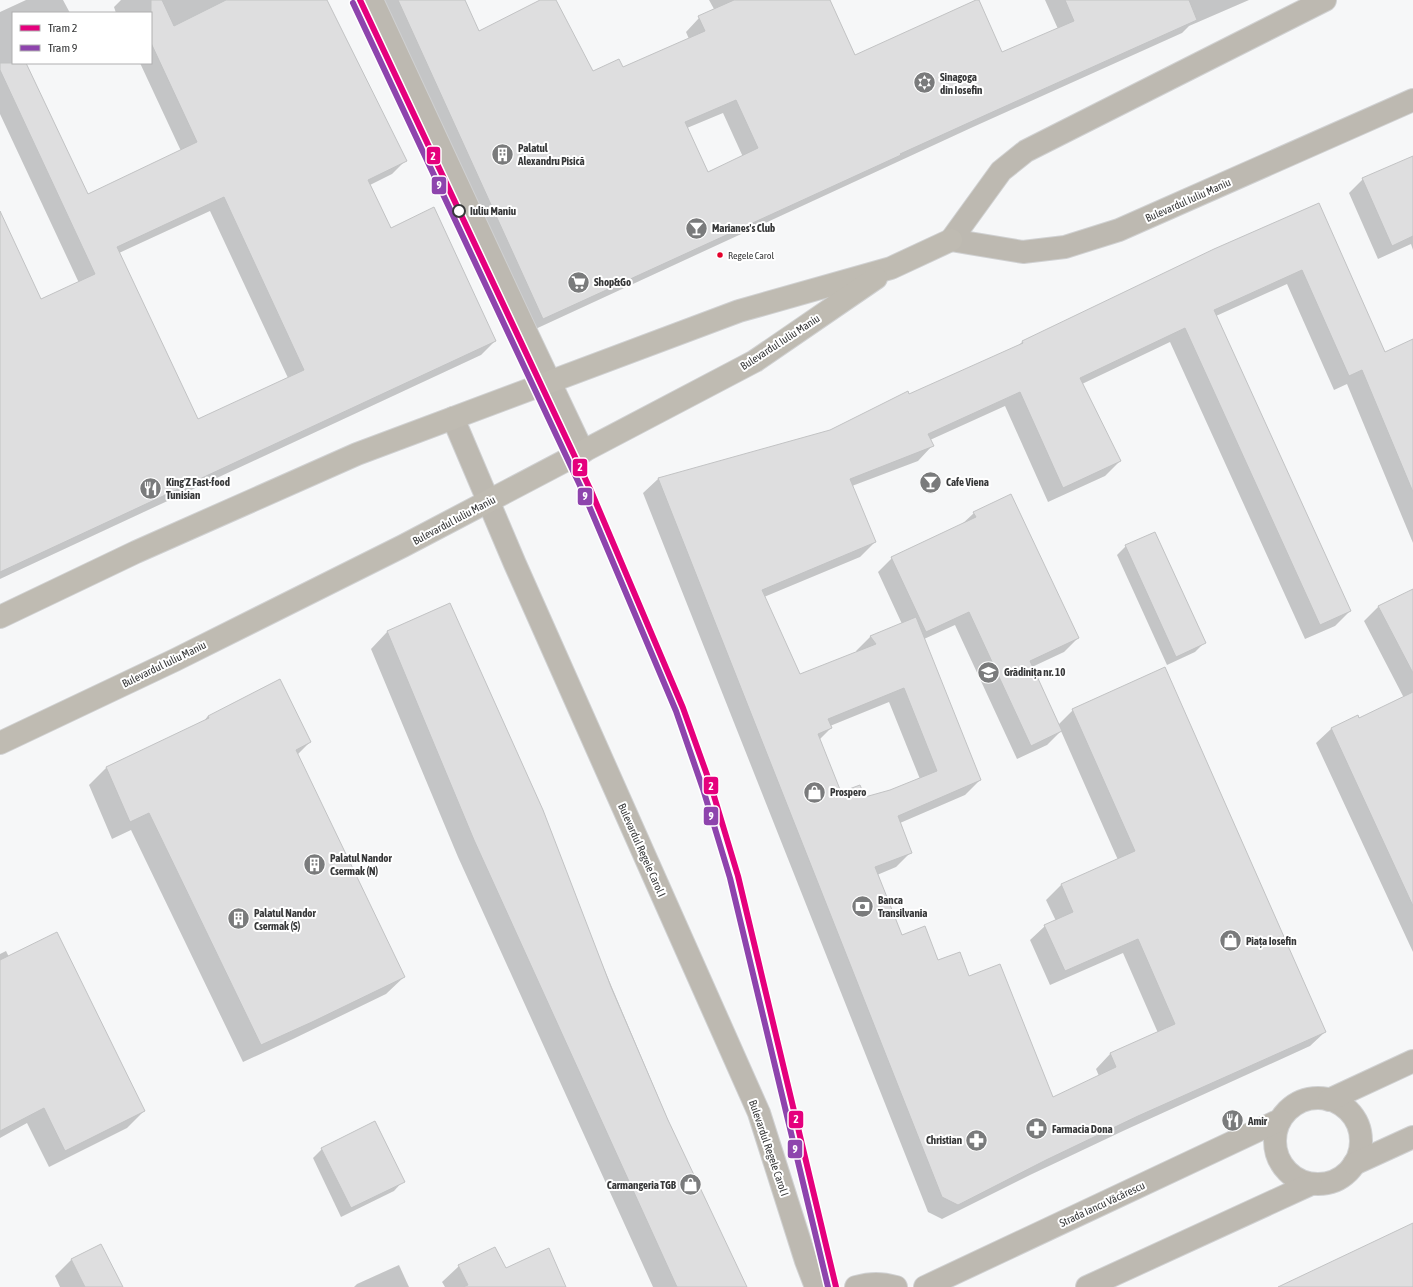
<svg xmlns="http://www.w3.org/2000/svg" width="1413" height="1287" viewBox="0 0 1413 1287" font-family="'Asap Condensed',sans-serif">
	<style>
		.shadow { fill: #0003; fill-rule: evenodd }
		.building { fill: #dededf; stroke: #c2c3c4; fill-rule: evenodd }
		.lines { fill: none; stroke-linecap: round; stroke-linejoin: round }
		.minor-casing { stroke: #d0d1d2; stroke-width: 24 }
		.primary-casing { stroke: #d0d1d2; stroke-width: 24 }
		.minor { stroke: #bdb9b1; stroke-width: 22 }
		.primary { stroke: #bfbbb2; stroke-width: 22 }
		.tram-1-casing { stroke: #fff; stroke-width: 9 }
		.tram-2-casing { stroke: #fff; stroke-width: 9 }
		.tram-1 { stroke: #e5007d; stroke-width: 6 }
		.tram-2 { stroke: #8e44ad; stroke-width: 6 }
		.stop-dot { fill: #fff; stroke: #373839; stroke-width: 2 }
		.bus-dot { fill: #e4002b; stroke: #fff; stroke-width: 1.5 }
		.labels { text-anchor: middle; dominant-baseline: central; stroke-width: 4; stroke-linejoin: round; paint-order: stroke }
		.bus-label { font-size: 10px; fill: #373839; stroke: #fff; text-anchor: start }
		.poi-label { font-size: 11px; font-weight: bold; fill: #373839; stroke: #fff; text-anchor: start }
		.street-label { font-size: 11px; fill: #373839; stroke: #fff }
		.stop-label { font-size: 11px; font-weight: bold; fill: #373839; stroke: #fff; text-anchor: start }
		.line-badge { stroke: #fff; stroke-width: 1.5 }
		.badge-label { font-size: 11px; text-anchor: middle; font-weight: bold; fill: #fff }
	</style>
	<rect width="100%" height="100%" fill="#f6f7f8"/>
	<!-- shadow -->
	<g class="shadow">
		<path d="M26,0H63L70,13H13V63H25L87,196L181,151L140,63H151V13H116L114,7L121,0H325L406,160L392,174L370,185L391,229L495,341L481,355L0,579V223L41,301L79,283L0,114V12ZM210,211L288,378L198,421L119,253Z"/>
		<path d="M378,0H464L478,32L542,0H555L592,73L622,68L689,39L686,32L699,18L714,9L709,0H829L855,56L1002,54L1058,29L1045,0H1249L1189,26L1182,33L973,127L529,332ZM723,113L743,157L707,173L687,128Z"/>
		<path d="M1413,157V250L1411,244L1378,259L1349,193L1363,179Z"/>
		<path d="M1318,204L1385,353L1413,340V543L1347,384L1334,390L1287,284L1216,316L1350,611L1335,626L1305,639L1170,342L1082,384L1120,461L1105,476L1048,502L1005,406L930,440L932,446L918,461L852,486L875,542L860,557L764,597L799,676L857,653L856,651L870,637L902,624L878,572L892,558L961,525L974,513L1078,638L1064,652L1032,667L1058,725L1073,710L1325,1032L1310,1046L1123,1131L1030,1175L942,1219L928,1212L643,493L658,479L830,431L1017,347L1022,342L1214,250ZM955,625L1017,759L1047,745L1061,731L1118,860L1061,885L1046,900L1056,921L1045,926L1030,940L1050,985L1123,953L1158,1033L1110,1054L1096,1069L1099,1076L1053,1098L968,977L938,961L901,936L877,875L896,867L911,852L900,823L965,795L980,780L924,639ZM889,702L920,779L891,791L864,798L841,794L819,740L831,728L830,726Z"/>
		<path d="M1126,546L1204,643L1195,652L1167,665L1117,555Z"/>
		<path d="M1413,590V952L1316,743L1331,729L1357,717L1358,719L1404,698L1364,621L1379,606Z"/>
		<path d="M450,604L668,1120L745,1287H653L458,857L371,649L387,632Z"/>
		<path d="M208,716L310,742L297,755L404,977L386,994L293,1039L243,1062L131,830L112,839L89,785L107,767L203,722Z"/>
		<path d="M6,951L9,957L144,1111L127,1128L49,1167L27,1123L0,1138V954Z"/>
		<path d="M322,1149L403,1181L394,1191L341,1217L313,1158Z"/>
		<path d="M100,1245L122,1287H60L55,1276L71,1260Z"/>
		<path d="M399,1265L409,1287H354L357,1284Z"/>
		<path d="M459,1266L505,1269L565,1287H445L442,1282Z"/>
	</g>
	<!-- building -->
	<g class="building">
		<path d="M151,0H162L174,26L226,0H327L407,161L368,180L391,228L434,207L496,341L0,572V211L41,299L95,274L0,70V63H26L88,194L197,142L151,43ZM224,197L304,370L198,419L117,247Z"/>
		<path d="M398,0H465L479,31L540,0H556L593,71L619,59L623,67L705,31L698,16L734,0H830L855,55L976,0H979L1002,52L1074,21L1065,0H1189L1197,20L988,114L900,154L901,155L543,319ZM736,100L758,148L708,172L685,122Z"/>
		<path d="M1413,156V236L1392,246L1362,178Z"/>
		<path d="M1319,203L1385,352L1413,339V492L1362,370L1349,376L1302,270L1214,310L1351,611L1320,625L1185,328L1080,378L1121,461L1063,488L1020,392L928,434L934,446L850,479L876,542L762,590L800,674L876,644L870,636L916,617L981,780L898,816L912,853L875,867L902,935L925,926L938,960L960,952L969,976L1000,964L1053,1097L1116,1067L1110,1053L1175,1024L1138,939L1065,971L1044,925L1073,912L1061,884L1135,851L1072,709L1165,667L1326,1032L1138,1116L1046,1160L958,1205L942,1197L658,478L830,430L908,391L909,394L1023,343L1022,341L1214,249ZM904,688L937,771L890,790L865,797L860,785L841,792L818,734L832,728L828,719Z"/>
		<path d="M1011,494L1079,638L1030,661L1062,731L1031,746L969,612L926,632L891,557L976,517L973,512Z"/>
		<path d="M1155,532L1206,643L1176,657L1125,545Z"/>
		<path d="M1413,589V673L1378,606Z"/>
		<path d="M450,603L543,810L611,987L668,1120L747,1287H677L474,840L387,631Z"/>
		<path d="M280,679L311,742L296,750L405,977L312,1022L261,1045L149,813L130,822L106,767L209,718L208,716Z"/>
		<path d="M1413,692V906L1331,728L1358,715L1359,718Z"/>
		<path d="M57,932L145,1111L65,1151L44,1108L0,1131V960Z"/>
		<path d="M375,1121L405,1182L351,1208L321,1148Z"/>
		<path d="M1413,1223V1287H1278Z"/>
		<path d="M101,1244L123,1287H85L71,1259Z"/>
		<path d="M495,1247L506,1268L549,1248L566,1287H463L468,1285L458,1265Z"/>
	</g>
	<g class="lines">
		<defs>
			<g id="minor">
				<path d="M372,0L528,336L583,452"/>
				<path d="M1325,0L1026,151L1001,171L951,240L1023,252L1065,247L1119,230L1413,100"/>
				<path d="M453,418L515,564L759,1113L806,1261L816,1287"/>
				<circle cx="1318" cy="1141" r="43"/>
				<path d="M1329,1100L1413,1061"/>
				<path d="M1354,1164L1413,1137"/>
				<path d="M856,1287C871,1283 881,1283 896,1287"/>
				<path d="M925,1287L1280,1120"/>
				<path d="M1087,1287L1311,1184"/>
			</g>
			<g id="primary">
				<path d="M0,617L136,552L357,454L739,311L891,268L951,240"/>
				<path d="M0,743L175,660L403,546L755,361L876,278"/>
			</g>
		</defs>
		<!-- minor casing -->
		<use href="#minor" class="minor-casing"/>
		<!-- primary casing -->
		<use href="#primary" class="primary-casing"/>
		<!-- minor -->
		<use href="#minor" class="minor"/>
		<!-- primary -->
		<use href="#primary" class="primary"/>
		<defs>
			<path id="tram-1" d="M360,0L591,491L683,708L711,786L738,876L836,1287"/>
			<path id="tram-2" d="M353,3L584,494L676,711L703,789L730,878L828,1287"/>
		</defs>
		<!-- tram-1 casing -->
		<use href="#tram-1" class="tram-1-casing"/>
		<!-- tram-2 casing -->
		<use href="#tram-2" class="tram-2-casing"/>
		<!-- tram-1 -->
		<use href="#tram-1" class="tram-1"/>
		<!-- tram-2 -->
		<use href="#tram-2" class="tram-2"/>
	</g>
	<!-- icons -->
	<defs>
		<symbol id="synagogue-disc" viewBox="-11 -11 22 22"><circle r="9.5" fill="#7a7b7c" stroke="#fff"/><path d="M0-6.5L5.6 3.2H-5.6ZM0 6.5L5.6-3.2H-5.6Z" fill="#fff"/></symbol>
		<symbol id="building-disc" viewBox="-11 -11 22 22"><circle r="9.5" fill="#7a7b7c" stroke="#fff"/><path d="M-4-6H4V6H1V3H-1V6H-4ZM-2.5-4.3h1.7v1.8h-1.7ZM.8-4.3h1.7v1.8H.8ZM-2.5-1h1.7V.8h-1.7ZM.8-1h1.7V.8H.8Z" fill="#fff"/></symbol>
		<symbol id="bar-disc" viewBox="-11 -11 22 22"><circle r="9.5" fill="#7a7b7c" stroke="#fff"/><path d="M-6-5H6L.8 .8V4.5H3.5V6h-7V4.5H-.8V.8Z" fill="#fff"/></symbol>
		<symbol id="supermarket-disc" viewBox="-11 -11 22 22"><circle r="9.5" fill="#7a7b7c" stroke="#fff"/><path d="M-6-5.5h2.5l.6 2H6L4.5 2H-2.5L-4.4-4H-6ZM-1.5 3.2a1.3 1.3 0 1 0 .1 0ZM3 3.2a1.3 1.3 0 1 0 .1 0Z" fill="#fff"/></symbol>
		<symbol id="restaurant-disc" viewBox="-11 -11 22 22"><circle r="9.5" fill="#7a7b7c" stroke="#fff"/><path d="M-5-6h1v4h1v-4h1v4h1v-4h1v5L-1.5 .5V6h-2V.5L-5-1ZM5-6V6H3V1.5H1.5Q1.5-4 5-6Z" fill="#fff"/></symbol>
		<symbol id="school-disc" viewBox="-11 -11 22 22"><circle r="9.5" fill="#7a7b7c" stroke="#fff"/><path d="M0-5L7-2L0 1L-7-2ZM-4 1L0 2.5L4 1V4Q0 6-4 4Z" fill="#fff"/></symbol>
		<symbol id="shop-disc" viewBox="-11 -11 22 22"><circle r="9.5" fill="#7a7b7c" stroke="#fff"/><path d="M-5-2.5h2.3a2.7 3.5 0 0 1 5.4 0H5L5.5 6h-11ZM-1.5-2.5h3a1.5 2.3 0 0 0-3 0Z" fill="#fff"/></symbol>
		<symbol id="bank-disc" viewBox="-11 -11 22 22"><circle r="9.5" fill="#7a7b7c" stroke="#fff"/><path d="M-6-4H6V4H-6ZM0-2.3a2.3 2.3 0 1 0 0 4.6a2.3 2.3 0 1 0 0-4.6Z" fill="#fff"/></symbol>
		<symbol id="pharmacy-disc" viewBox="-11 -11 22 22"><circle r="9.5" fill="#7a7b7c" stroke="#fff"/><path d="M-2-6h4v4h4v4h-4v4h-4v-4h-4v-4h4Z" fill="#fff"/></symbol>
	</defs>
	<g fill-rule="evenodd">
		<use href="#synagogue-disc" x="912" y="70" width="25" height="25"/>
		<use href="#building-disc" x="490" y="142" width="25" height="25"/>
		<use href="#bar-disc" x="684" y="216" width="25" height="25"/>
		<use href="#supermarket-disc" x="566" y="270" width="25" height="25"/>
		<use href="#bar-disc" x="918" y="470" width="25" height="25"/>
		<use href="#restaurant-disc" x="138" y="476" width="25" height="25"/>
		<use href="#school-disc" x="976" y="660" width="25" height="25"/>
		<use href="#shop-disc" x="802" y="780" width="25" height="25"/>
		<use href="#building-disc" x="302" y="852" width="25" height="25"/>
		<use href="#bank-disc" x="850" y="894" width="25" height="25"/>
		<use href="#building-disc" x="226" y="906" width="25" height="25"/>
		<use href="#shop-disc" x="1218" y="928" width="25" height="25"/>
		<use href="#restaurant-disc" x="1220" y="1108" width="25" height="25"/>
		<use href="#pharmacy-disc" x="1024" y="1116" width="25" height="25"/>
		<use href="#pharmacy-disc" x="964" y="1128" width="25" height="25"/>
		<use href="#shop-disc" x="678" y="1172" width="25" height="25"/>
	</g>
	<!-- markers -->
	<circle class="stop-dot" cx="459" cy="211" r="6"/>
	<circle class="bus-dot" cx="720" cy="255" r="3.5"/>
	<g class="labels">
		<!-- bus labels -->
		<g class="bus-label">
			<text x="728" y="255">Regele Carol</text>
		</g>
		<!-- poi labels -->
		<g class="poi-label">
			<text x="940" y="77">Sinagoga<tspan x="940" dy="13">din Iosefin</tspan></text>
			<text x="518" y="148">Palatul<tspan x="518" dy="13">Alexandru Pisică</tspan></text>
			<text x="712" y="228">Marianes's Club</text>
			<text x="594" y="282">Shop&amp;Go</text>
			<text x="166" y="482">King'Z Fast-food<tspan x="166" dy="13">Tunisian</tspan></text>
			<text x="946" y="482">Cafe Viena</text>
			<text x="1004" y="672">Grădinița nr. 10</text>
			<text x="830" y="792">Prospero</text>
			<text x="330" y="858">Palatul Nandor<tspan x="330" dy="13">Csermak (N)</tspan></text>
			<text x="878" y="900">Banca<tspan x="878" dy="13">Transilvania</tspan></text>
			<text x="254" y="913">Palatul Nandor<tspan x="254" dy="13">Csermak (S)</tspan></text>
			<text x="1246" y="941">Piața Iosefin</text>
			<text x="1248" y="1121">Amir</text>
			<text x="1052" y="1129">Farmacia Dona</text>
			<text x="962" y="1140" text-anchor="end">Christian</text>
			<text x="676" y="1185" text-anchor="end">Carmangeria TGB</text>
		</g>
		<!-- street labels -->
		<g class="street-label">
			<text transform="translate(1188 200) rotate(-24)">Bulevardul Iuliu Maniu</text>
			<text transform="translate(780 342) rotate(-33)">Bulevardul Iuliu Maniu</text>
			<text transform="translate(454 520) rotate(-28)">Bulevardul Iuliu Maniu</text>
			<text transform="translate(164 664) rotate(-26)">Bulevardul Iuliu Maniu</text>
			<text transform="translate(642 850) rotate(66)">Bulevardul Regele Carol I</text>
			<text transform="translate(769 1148) rotate(71)">Bulevardul Regele Carol I</text>
			<text transform="translate(1102 1204) rotate(-25)">Strada Iancu Văcărescu</text>
		</g>
		<!-- stop labels -->
		<g class="stop-label">
			<text x="470" y="211">Iuliu Maniu</text>
		</g>
	</g>
	<g class="line-badge">
		<rect x="426" y="146" width="15" height="19" rx="4" fill="#e5007d"/>
		<rect x="431" y="176" width="16" height="19" rx="4" fill="#8e44ad"/>
		<rect x="572" y="458" width="16" height="19" rx="4" fill="#e5007d"/>
		<rect x="577" y="487" width="16" height="19" rx="4" fill="#8e44ad"/>
		<rect x="703" y="776" width="16" height="19" rx="4" fill="#e5007d"/>
		<rect x="703" y="806" width="16" height="20" rx="4" fill="#8e44ad"/>
		<rect x="788" y="1110" width="16" height="19" rx="4" fill="#e5007d"/>
		<rect x="787" y="1139" width="16" height="20" rx="4" fill="#8e44ad"/>
	</g>
	<g class="badge-label">
		<text x="433" y="160">2</text>
		<text x="439" y="189">9</text>
		<text x="580" y="471">2</text>
		<text x="585" y="500">9</text>
		<text x="711" y="790">2</text>
		<text x="711" y="820">9</text>
		<text x="796" y="1123">2</text>
		<text x="795" y="1153">9</text>
	</g>
	<!-- legend -->
	<rect x="12" y="12" width="140" height="52" fill="#ffffff" stroke="#afafb0"/>
	<rect x="20" y="25" width="20" height="6" fill="#e5007d" stroke="#afafb0"/>
	<text x="48" y="32" font-size="12" fill="#373839">Tram 2</text>
	<rect x="20" y="45" width="20" height="6" fill="#8e44ad" stroke="#afafb0"/>
	<text x="48" y="52" font-size="12" fill="#373839">Tram 9</text>
</svg>
